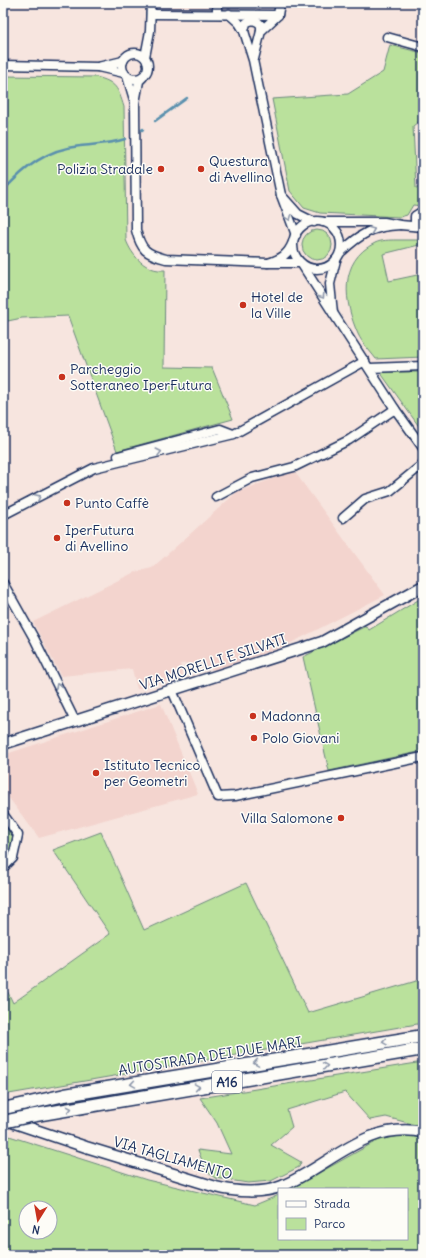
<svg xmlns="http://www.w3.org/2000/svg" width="426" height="1258" viewBox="0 0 426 1258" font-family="Delius,sans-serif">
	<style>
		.built { fill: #f3d4ce }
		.green { fill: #bae19c; stroke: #6a887d; fill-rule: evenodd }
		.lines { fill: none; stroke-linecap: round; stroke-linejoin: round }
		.stream { stroke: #5a90ae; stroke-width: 2.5 }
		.minor-casing { stroke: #1b2f5e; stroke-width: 11 }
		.major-casing { stroke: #1b2f5e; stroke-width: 13 }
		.highway-casing { stroke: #1b2f5e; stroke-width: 15 }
		.minor { stroke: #fdfcf7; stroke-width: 8 }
		.major { stroke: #fdfcf7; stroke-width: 10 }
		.highway { stroke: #fdfcf7; stroke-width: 12 }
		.highway-bridge-casing { stroke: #1b2f5e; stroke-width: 15; stroke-linecap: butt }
		.highway-bridge { stroke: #fdfcf7; stroke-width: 12 }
		.oneway { stroke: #8c96aa }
		.poi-dot { fill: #c8321e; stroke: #fdfcf7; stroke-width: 1.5 }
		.labels { text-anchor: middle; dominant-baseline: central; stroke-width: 3; stroke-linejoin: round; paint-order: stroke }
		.shield { fill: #fdfcf7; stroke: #5f6c8c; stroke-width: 1 }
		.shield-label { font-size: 13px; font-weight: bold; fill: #1b2f5e }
		.poi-label { font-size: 14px; fill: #1b2f5e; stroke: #fdfcf7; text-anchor: start }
		.street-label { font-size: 14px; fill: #1b2f5e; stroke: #fdfcf7 }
	</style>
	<rect width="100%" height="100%" fill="#f7e5df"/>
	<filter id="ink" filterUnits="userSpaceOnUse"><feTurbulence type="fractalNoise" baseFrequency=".025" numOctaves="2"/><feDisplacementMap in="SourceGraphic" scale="8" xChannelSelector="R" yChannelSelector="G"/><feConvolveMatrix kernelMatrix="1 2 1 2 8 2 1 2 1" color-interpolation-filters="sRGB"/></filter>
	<g filter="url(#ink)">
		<!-- built -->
		<g class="built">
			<path d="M294,471L385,595L285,646L215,670L190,663L180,664L183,677L137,689L132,669L61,676L33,622L135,572L152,568L237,492Z"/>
			<path d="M161,704L198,794L39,838L3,790V755Z"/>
		</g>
		<!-- green -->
		<g class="green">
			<path d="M390,45L423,53V118L413,126L416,188L423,187V206L413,205L407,215L400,217L320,213L304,208L290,191L272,99L348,94L383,72Z"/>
			<path d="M3,76L96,77C116,82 118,88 124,107L126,240C132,256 146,272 165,270L164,367L212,368L233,419L117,451L68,316L22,318L3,322Z"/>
			<circle cx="317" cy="245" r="15"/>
			<path d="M396,240H418L419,245L383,254L389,281L422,274L423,357L376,359C370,351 362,343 358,334C344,303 338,261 375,243C381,240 390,240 396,240Z"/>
			<path d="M380,372H423V432Z"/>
			<path d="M423,597V751L329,771L303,657L366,626L369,630Z"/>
			<path d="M3,814L18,835L16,850L3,868Z"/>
			<path d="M101,832L144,930L246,883L308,1013L423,979V1023L3,1095V982L13,1003L110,934L53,850Z"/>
			<path d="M423,1062V1127L386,1117L370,1120L345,1092L287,1110L292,1127L271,1145L301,1162L299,1167L271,1181L248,1183L215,1178L206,1171L198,1150L231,1154L217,1123L200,1098Z"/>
			<path d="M3,1134L147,1180L255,1205L279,1195V1239H407V1189H290L380,1139L407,1135L423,1139V1255H3ZM26,1208H50V1232H26Z"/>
		</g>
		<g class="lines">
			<!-- stream -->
			<g class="stream">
				<path d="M155,121L187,98"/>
				<path d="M142,130L143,129"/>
				<path d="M3,191C25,167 47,149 80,146C96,144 110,144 125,139"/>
			</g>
			<defs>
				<g id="minor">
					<path d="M217,3V13"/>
					<path d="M151,14L278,15"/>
					<path d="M229,14L239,23L244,31L253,60L281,195"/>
					<path d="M244,31L246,23C251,19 257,20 261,25V31"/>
					<path d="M387,37L423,47"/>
					<circle cx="135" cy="66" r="13"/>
					<path d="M145,57L150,31L151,3"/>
					<path d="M254,59L261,31L278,15L280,3"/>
					<path d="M123,61L98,67L124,73"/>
					<path d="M3,65L98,67"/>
					<path d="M127,76L135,103L139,81L143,77"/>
					<path d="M135,103L136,230C141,250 146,254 166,259L268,263"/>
					<circle cx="317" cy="245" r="24"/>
					<path d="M323,222H384L400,225C373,226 360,234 340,253"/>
					<path d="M400,225L423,227"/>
					<path d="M415,226V216L423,211"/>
					<path d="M296,235L281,195L298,214L314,222"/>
					<path d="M293,242C288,255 281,259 268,263H301L333,313L330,284L336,260"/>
					<path d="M333,313L395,409L423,448"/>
					<path d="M370,368L423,366"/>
					<path d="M118,456L220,429L233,434"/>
					<path d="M216,497L252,478L294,467L349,440L395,409"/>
					<path d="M3,515L94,468L234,434L365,361"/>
					<path d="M343,518L365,499L390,491L423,464"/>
					<path d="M3,583L35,640L75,721"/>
					<path d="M172,690L218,797L235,796L423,757"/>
					<path d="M3,814L18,835L13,858L3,868"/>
				</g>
				<g id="major">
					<path d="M3,744L322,642L423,586"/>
					<path d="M6,1120L86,1147L216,1187C235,1192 263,1194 282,1186C330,1166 365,1121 423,1132"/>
				</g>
				<g id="highway">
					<path d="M3,1109L65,1095L423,1036"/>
					<path d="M30,1116L423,1049"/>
				</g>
			</defs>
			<!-- minor casing -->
			<use href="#minor" class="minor-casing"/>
			<!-- major casing -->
			<use href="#major" class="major-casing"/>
			<!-- highway casing -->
			<use href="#highway" class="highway-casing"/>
			<!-- minor -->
			<use href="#minor" class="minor"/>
			<!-- major -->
			<use href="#major" class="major"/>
			<!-- highway -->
			<use href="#highway" class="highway"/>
			<defs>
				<path id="highway-bridge" d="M3,1122L30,1116"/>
			</defs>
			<!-- highway-bridge casing -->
			<use href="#highway-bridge" class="highway-bridge-casing"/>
			<!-- highway-bridge -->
			<use href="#highway-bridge" class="highway-bridge"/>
		</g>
		<!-- one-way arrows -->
		<defs><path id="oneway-chevron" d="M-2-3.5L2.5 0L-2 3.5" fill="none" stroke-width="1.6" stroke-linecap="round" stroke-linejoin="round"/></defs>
		<g class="oneway">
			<use href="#oneway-chevron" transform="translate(289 218) rotate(69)"/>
			<use href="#oneway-chevron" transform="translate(372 230) rotate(-22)"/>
			<use href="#oneway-chevron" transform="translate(322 296) rotate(57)"/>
			<use href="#oneway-chevron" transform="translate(159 452) rotate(-14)"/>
			<use href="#oneway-chevron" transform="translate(38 497) rotate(-27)"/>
			<use href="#oneway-chevron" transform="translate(58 686) rotate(-116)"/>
			<use href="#oneway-chevron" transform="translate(385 1042) rotate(171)"/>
			<use href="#oneway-chevron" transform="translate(256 1063) rotate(171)"/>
			<use href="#oneway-chevron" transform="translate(325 1066) rotate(-9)"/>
			<use href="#oneway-chevron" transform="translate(133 1084) rotate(171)"/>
			<use href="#oneway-chevron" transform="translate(197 1087) rotate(-9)"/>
			<use href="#oneway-chevron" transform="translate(69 1109) rotate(-10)"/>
		</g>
	</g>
	<!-- markers -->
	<g class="poi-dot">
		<circle cx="161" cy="169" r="4"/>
		<circle cx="201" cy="169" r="4"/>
		<circle cx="243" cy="305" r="4"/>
		<circle cx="62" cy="377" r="4"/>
		<circle cx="67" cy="503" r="4"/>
		<circle cx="57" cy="538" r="4"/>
		<circle cx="253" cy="716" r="4"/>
		<circle cx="254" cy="738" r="4"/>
		<circle cx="96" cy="773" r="4"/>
		<circle cx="341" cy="818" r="4"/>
	</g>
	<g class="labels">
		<!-- shield labels -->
		<rect class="shield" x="212" y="1071" width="30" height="22" rx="3"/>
		<g class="shield-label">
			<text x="227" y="1082">A16</text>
		</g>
		<!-- poi labels -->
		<g class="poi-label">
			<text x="209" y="161">Questura<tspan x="209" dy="16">di Avellino</tspan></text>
			<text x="153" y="169" text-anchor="end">Polizia Stradale</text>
			<text x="251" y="297">Hotel de<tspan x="251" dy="16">la Ville</tspan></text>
			<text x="70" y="369">Parcheggio<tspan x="70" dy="16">Sotteraneo IperFutura</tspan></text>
			<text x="75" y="503">Punto Caffè</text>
			<text x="65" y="530">IperFutura<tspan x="65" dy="16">di Avellino</tspan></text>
			<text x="261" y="716">Madonna</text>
			<text x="262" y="738">Polo Giovani</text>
			<text x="104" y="765">Istituto Tecnico<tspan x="104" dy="16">per Geometri</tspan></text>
			<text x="333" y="818" text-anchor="end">Villa Salomone</text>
		</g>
		<!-- street labels -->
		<g class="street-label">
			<text transform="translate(213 662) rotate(-18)">VIA MORELLI E SILVATI</text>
			<text transform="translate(210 1056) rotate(-9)">AUTOSTRADA DEI DUE MARI</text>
			<text transform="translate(173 1158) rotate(16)">VIA TAGLIAMENTO</text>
		</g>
	</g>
	<!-- margin -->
	<rect width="426" height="1258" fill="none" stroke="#fdfcf7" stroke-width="16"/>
	<rect x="8" y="8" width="410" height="1242" fill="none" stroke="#1b2f5e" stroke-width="1.5" filter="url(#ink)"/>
	<!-- legend -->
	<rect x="278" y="1188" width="130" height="52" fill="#fdfcf7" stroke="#a3aaba"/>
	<rect x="286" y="1201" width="20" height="6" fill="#fdfcf7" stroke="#a3aaba"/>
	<text x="314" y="1208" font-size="12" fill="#1b2f5e">Strada</text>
	<rect x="286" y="1218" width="20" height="12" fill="#bae19c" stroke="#a3aaba"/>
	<text x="314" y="1228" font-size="12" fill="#1b2f5e">Parco</text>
	<!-- north arrow -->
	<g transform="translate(38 1220) rotate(191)"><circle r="19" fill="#fdfcf7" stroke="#a3aaba"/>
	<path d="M0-3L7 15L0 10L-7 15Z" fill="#c8321e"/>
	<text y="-6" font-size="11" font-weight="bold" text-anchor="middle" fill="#1b2f5e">N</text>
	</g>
</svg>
